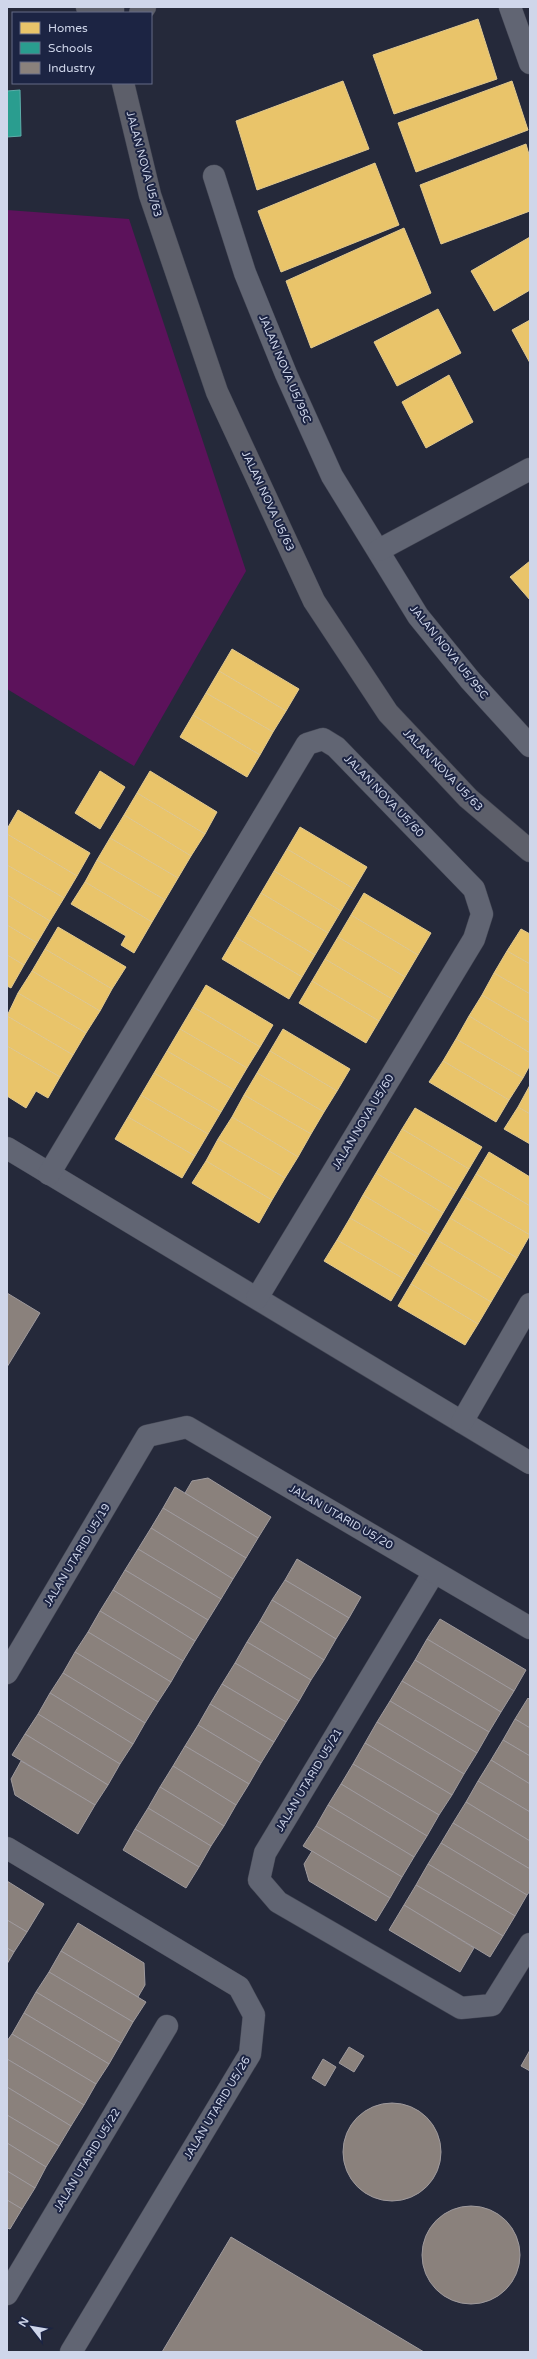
<svg xmlns="http://www.w3.org/2000/svg" width="537" height="2359" viewBox="0 0 537 2359" font-family="'Varela Round',sans-serif">
	<style>
		.green { fill: #5c125b }
		.homes { fill: #e9c46a; stroke: #e1c990 }
		.schools { fill: #2a9d8f; stroke: #5caeaa }
		.industry { fill: #8a817c; stroke: #9f9a9d }
		.lines { fill: none; stroke-linecap: round; stroke-linejoin: round }
		.street-casing { stroke: #434654; stroke-width: 23 }
		.secondary-casing { stroke: #434654; stroke-width: 23 }
		.street { stroke: #616573; stroke-width: 22 }
		.secondary { stroke: #5d5f6a; stroke-width: 22 }
		.labels { text-anchor: middle; dominant-baseline: central; stroke-width: 4; stroke-linejoin: round; paint-order: stroke }
		.street-label { font-size: 11px; fill: #cfd6ea; stroke: #1c2443 }
	</style>
	<rect width="100%" height="100%" fill="#25293a"/>
	<!-- green -->
	<path class="green" d="M7,210L129,219L246,571L134,766L7,689Z"/>
	<!-- homes -->
	<g class="homes">
		<path d="M478,19L497,79L394,114L373,55Z"/>
		<path d="M343,81L369,149L257,190L236,121Z"/>
		<path d="M512,81L528,130L416,172L398,123Z"/>
		<path d="M526,144L530,158V211L441,244L420,185Z"/>
		<path d="M375,163L399,225L281,272L258,211Z"/>
		<path d="M404,228L431,293L311,348L286,281Z"/>
		<path d="M530,237V290L494,311L471,271Z"/>
		<path d="M438,309L461,353L397,386L374,342Z"/>
		<path d="M530,320V363L512,330Z"/>
		<path d="M449,375L473,422L426,448L402,402Z"/>
		<path d="M530,561V600L510,577Z"/>
		<path d="M232,649L299,689L286,711L219,671Z"/>
		<path d="M219,671L286,711L273,732L206,693Z"/>
		<path d="M206,693L273,732L260,755L193,715Z"/>
		<path d="M193,715L260,755L247,777L180,737Z"/>
		<path d="M100,771L125,787L100,829L75,813Z"/>
		<path d="M150,771L217,812L205,834L137,793Z"/>
		<path d="M137,793L205,834L191,856L124,815Z"/>
		<path d="M18,810L90,853L77,876L7,834V829Z"/>
		<path d="M124,815L191,856L178,878L110,838Z"/>
		<path d="M300,827L367,867L354,889L287,849Z"/>
		<path d="M7,834L77,876L64,898L7,865Z"/>
		<path d="M110,838L178,878L165,900L97,860Z"/>
		<path d="M287,849L354,889L341,911L274,871Z"/>
		<path d="M97,860L165,900L152,922L85,882Z"/>
		<path d="M7,865L64,898L50,921L7,895Z"/>
		<path d="M274,871L341,911L328,933L261,893Z"/>
		<path d="M85,882L152,922L134,953L121,945L126,936L71,904Z"/>
		<path d="M261,893L328,933L315,955L248,915Z"/>
		<path d="M364,893L431,933L418,955L351,915Z"/>
		<path d="M7,895L50,921L37,943L7,925Z"/>
		<path d="M248,915L315,955L302,977L235,937Z"/>
		<path d="M351,915L418,955L405,977L338,937Z"/>
		<path d="M7,925L37,943L24,965L7,955Z"/>
		<path d="M58,927L126,967L112,989L45,949Z"/>
		<path d="M521,929L530,934V964L507,951Z"/>
		<path d="M235,937L302,977L289,999L222,959Z"/>
		<path d="M338,937L405,977L392,999L325,959Z"/>
		<path d="M45,949L112,989L100,1011L32,971Z"/>
		<path d="M507,951L530,964V994L494,973Z"/>
		<path d="M7,955L24,965L11,988L7,986Z"/>
		<path d="M325,959L392,999L379,1021L312,981Z"/>
		<path d="M32,971L100,1011L86,1033L18,993Z"/>
		<path d="M494,973L530,994V1023L482,995Z"/>
		<path d="M312,981L379,1021L366,1043L299,1003Z"/>
		<path d="M206,985L273,1025L260,1047L193,1007Z"/>
		<path d="M18,993L86,1033L73,1055L7,1016Z"/>
		<path d="M482,995L530,1023V1053L469,1016Z"/>
		<path d="M193,1007L260,1047L247,1068L180,1029Z"/>
		<path d="M7,1016L73,1055L60,1077L7,1046Z"/>
		<path d="M469,1016L530,1053V1065L523,1078L456,1039Z"/>
		<path d="M180,1029L247,1068L234,1090L167,1051Z"/>
		<path d="M283,1029L350,1069L337,1091L270,1051Z"/>
		<path d="M456,1039L523,1078L509,1100L443,1061Z"/>
		<path d="M7,1046L60,1077L48,1098L36,1091L26,1108L7,1096Z"/>
		<path d="M167,1051L234,1090L221,1112L154,1073Z"/>
		<path d="M270,1051L337,1091L324,1112L257,1073Z"/>
		<path d="M443,1061L509,1100L496,1122L429,1082Z"/>
		<path d="M154,1073L221,1112L208,1134L141,1095Z"/>
		<path d="M257,1073L324,1112L311,1134L244,1095Z"/>
		<path d="M530,1085V1114L518,1107Z"/>
		<path d="M141,1095L208,1134L195,1156L128,1117Z"/>
		<path d="M244,1095L311,1134L298,1157L232,1117Z"/>
		<path d="M518,1107L530,1114V1144L504,1129Z"/>
		<path d="M415,1108L482,1147L469,1169L402,1129Z"/>
		<path d="M128,1117L195,1156L182,1178L115,1139Z"/>
		<path d="M232,1117L298,1157L285,1178L218,1139Z"/>
		<path d="M402,1129L469,1169L456,1191L389,1151Z"/>
		<path d="M218,1139L285,1178L272,1200L206,1161Z"/>
		<path d="M389,1151L456,1191L443,1213L376,1173Z"/>
		<path d="M489,1152L530,1177V1206L476,1174Z"/>
		<path d="M206,1161L272,1200L259,1223L192,1183Z"/>
		<path d="M376,1173L443,1213L430,1235L363,1195Z"/>
		<path d="M476,1174L530,1206V1235L463,1196Z"/>
		<path d="M363,1195L430,1235L417,1257L350,1218Z"/>
		<path d="M463,1196L530,1235L517,1258L450,1218Z"/>
		<path d="M350,1218L417,1257L404,1279L337,1240Z"/>
		<path d="M450,1218L517,1258L504,1280L437,1240Z"/>
		<path d="M337,1240L404,1279L391,1301L324,1261Z"/>
		<path d="M437,1240L504,1280L491,1302L424,1262Z"/>
		<path d="M424,1262L491,1302L478,1324L411,1284Z"/>
		<path d="M411,1284L478,1324L465,1345L398,1306Z"/>
	</g>
	<!-- schools -->
	<path class="schools" d="M20,90L21,136L7,137V91Z"/>
	<!-- industry -->
	<g class="industry">
		<path d="M7,1293L40,1313L7,1367Z"/>
		<path d="M208,1478L271,1517L258,1538L185,1493L192,1481Z"/>
		<path d="M175,1487L258,1538L246,1558L163,1508Z"/>
		<path d="M163,1508L246,1558L233,1579L151,1528Z"/>
		<path d="M151,1528L233,1579L221,1599L138,1549Z"/>
		<path d="M138,1549L221,1599L208,1620L125,1570Z"/>
		<path d="M297,1559L361,1597L349,1618L285,1580Z"/>
		<path d="M125,1570L208,1620L195,1641L113,1590Z"/>
		<path d="M285,1580L349,1618L336,1639L272,1600Z"/>
		<path d="M113,1590L195,1641L183,1661L100,1611Z"/>
		<path d="M272,1600L336,1639L324,1660L260,1621Z"/>
		<path d="M100,1611L183,1661L171,1682L88,1632Z"/>
		<path d="M440,1619L526,1670L514,1691L427,1639Z"/>
		<path d="M260,1621L324,1660L311,1680L247,1642Z"/>
		<path d="M88,1632L171,1682L158,1702L75,1652Z"/>
		<path d="M427,1639L514,1691L501,1712L415,1660Z"/>
		<path d="M247,1642L311,1680L299,1701L235,1663Z"/>
		<path d="M75,1652L158,1702L145,1723L63,1673Z"/>
		<path d="M415,1660L501,1712L489,1732L402,1681Z"/>
		<path d="M235,1663L299,1701L286,1722L222,1684Z"/>
		<path d="M63,1673L145,1723L133,1744L50,1693Z"/>
		<path d="M402,1681L489,1732L477,1753L390,1701Z"/>
		<path d="M222,1684L286,1722L274,1742L210,1704Z"/>
		<path d="M50,1693L133,1744L120,1764L38,1714Z"/>
		<path d="M528,1698L530,1700V1728L515,1719Z"/>
		<path d="M390,1701L477,1753L464,1774L377,1722Z"/>
		<path d="M210,1704L274,1742L261,1763L198,1725Z"/>
		<path d="M38,1714L120,1764L108,1785L25,1734Z"/>
		<path d="M515,1719L530,1728V1756L503,1740Z"/>
		<path d="M377,1722L464,1774L452,1795L365,1743Z"/>
		<path d="M198,1725L261,1763L249,1784L185,1746Z"/>
		<path d="M25,1734L108,1785L95,1805L12,1755Z"/>
		<path d="M503,1740L530,1756V1784L491,1760Z"/>
		<path d="M365,1743L452,1795L439,1815L353,1764Z"/>
		<path d="M185,1746L249,1784L236,1805L173,1766Z"/>
		<path d="M491,1760L530,1784V1812L478,1781Z"/>
		<path d="M21,1761L95,1805L78,1834L15,1795L11,1779Z"/>
		<path d="M353,1764L439,1815L427,1836L341,1784Z"/>
		<path d="M173,1766L236,1805L224,1826L160,1787Z"/>
		<path d="M478,1781L530,1812V1841L466,1802Z"/>
		<path d="M341,1784L427,1836L414,1857L328,1805Z"/>
		<path d="M160,1787L224,1826L211,1846L148,1808Z"/>
		<path d="M466,1802L530,1841V1869L453,1823Z"/>
		<path d="M328,1805L414,1857L402,1877L316,1826Z"/>
		<path d="M148,1808L211,1846L199,1867L135,1829Z"/>
		<path d="M453,1823L530,1869V1891L527,1895L441,1843Z"/>
		<path d="M316,1826L402,1877L390,1898L303,1846Z"/>
		<path d="M135,1829L199,1867L186,1888L123,1850Z"/>
		<path d="M441,1843L527,1895L515,1916L428,1864Z"/>
		<path d="M312,1851L390,1898L376,1921L309,1881L304,1864Z"/>
		<path d="M428,1864L515,1916L503,1936L416,1885Z"/>
		<path d="M7,1881L44,1904L27,1932L7,1920Z"/>
		<path d="M416,1885L503,1936L490,1957L404,1905Z"/>
		<path d="M404,1905L474,1948L460,1972L389,1930Z"/>
		<path d="M7,1920L27,1932L14,1952L7,1948Z"/>
		<path d="M78,1923L144,1963L145,1985L138,1997L61,1951Z"/>
		<path d="M7,1948L14,1952L7,1964Z"/>
		<path d="M61,1951L146,2002L133,2022L49,1972Z"/>
		<path d="M49,1972L133,2022L121,2043L36,1992Z"/>
		<path d="M36,1992L121,2043L109,2064L24,2013Z"/>
		<path d="M24,2013L109,2064L96,2084L12,2034Z"/>
		<path d="M12,2034L96,2084L84,2105L7,2059V2041Z"/>
		<path d="M349,2047L364,2056L354,2072L339,2063Z"/>
		<path d="M530,2050V2071L521,2066Z"/>
		<path d="M7,2059L84,2105L71,2126L7,2087Z"/>
		<path d="M323,2059L336,2067L325,2086L312,2078Z"/>
		<path d="M7,2087L71,2126L59,2146L7,2115Z"/>
		<circle cx="392" cy="2152" r="49"/>
		<path d="M7,2115L59,2146L46,2167L7,2143Z"/>
		<path d="M7,2143L46,2167L35,2188L7,2171Z"/>
		<path d="M7,2171L35,2188L22,2209L7,2200Z"/>
		<path d="M7,2200L22,2209L10,2229L7,2228Z"/>
		<circle cx="471" cy="2255" r="49"/>
		<path d="M231,2237L424,2352H162Z"/>
	</g>
	<g class="lines">
		<defs>
			<g id="street">
				<path d="M510,7L530,63"/>
				<path d="M214,176L245,273L286,374L332,476L418,616L470,680L530,746"/>
				<path d="M379,550L530,469"/>
				<path d="M7,1148L530,1463"/>
				<path d="M49,1174L307,744L323,739L336,747L474,889L482,914L474,939L257,1298"/>
				<path d="M462,1422L530,1304"/>
				<path d="M434,1572L265,1853L259,1880L278,1902L461,2008L492,2005L530,1944"/>
				<path d="M7,1673L147,1436L187,1427L530,1628"/>
				<path d="M7,1848L239,1987L254,2015L250,2054L71,2352"/>
				<path d="M7,2294L167,2026"/>
			</g>
			<g id="secondary">
				<path d="M87,7L93,13"/>
				<path d="M113,7V13"/>
				<path d="M140,13L145,7"/>
				<path d="M123,83L150,195L217,392L314,601L388,713L468,798L530,851"/>
			</g>
		</defs>
		<!-- street casing -->
		<use href="#street" class="street-casing"/>
		<!-- secondary casing -->
		<use href="#secondary" class="secondary-casing"/>
		<!-- street -->
		<use href="#street" class="street"/>
		<!-- secondary -->
		<use href="#secondary" class="secondary"/>
	</g>
	<g class="labels">
		<!-- street labels -->
		<g class="street-label">
			<text transform="translate(144 164) rotate(75)">JALAN NOVA U5/63</text>
			<text transform="translate(285 369) rotate(67)">JALAN NOVA U5/95C</text>
			<text transform="translate(268 501) rotate(65)">JALAN NOVA U5/63</text>
			<text transform="translate(449 652) rotate(51)">JALAN NOVA U5/95C</text>
			<text transform="translate(443 770) rotate(46)">JALAN NOVA U5/63</text>
			<text transform="translate(384 796) rotate(46)">JALAN NOVA U5/60</text>
			<text transform="translate(363 1122) rotate(-59)">JALAN NOVA U5/60</text>
			<text transform="translate(341 1517) rotate(30)">JALAN UTARID U5/20</text>
			<text transform="translate(77 1555) rotate(-59)">JALAN UTARID U5/19</text>
			<text transform="translate(309 1780) rotate(-59)">JALAN UTARID U5/21</text>
			<text transform="translate(217 2108) rotate(-59)">JALAN UTARID U5/26</text>
			<text transform="translate(87 2160) rotate(-59)">JALAN UTARID U5/22</text>
		</g>
	</g>
	<!-- border -->
	<rect width="537" height="2359" fill="none" stroke="#cfd6ea" stroke-width="16"/>
	<!-- legend -->
	<rect x="12" y="12" width="140" height="72" fill="#1c2443" stroke="#646b86"/>
	<rect x="20" y="22" width="20" height="12" fill="#e9c46a" stroke="#646b86"/>
	<text x="48" y="32" font-size="12" fill="#cfd6ea">Homes</text>
	<rect x="20" y="42" width="20" height="12" fill="#2a9d8f" stroke="#646b86"/>
	<text x="48" y="52" font-size="12" fill="#cfd6ea">Schools</text>
	<rect x="20" y="62" width="20" height="12" fill="#8a817c" stroke="#646b86"/>
	<text x="48" y="72" font-size="12" fill="#cfd6ea">Industry</text>
	<!-- north arrow -->
	<g transform="translate(32 2327) rotate(301)" stroke="#1c2443" stroke-width="3" paint-order="stroke">
	<path d="M0-3L7 15L0 10L-7 15Z" fill="#cfd6ea"/>
	<text y="-6" font-size="11" font-weight="bold" text-anchor="middle" fill="#cfd6ea">N</text>
	</g>
</svg>
